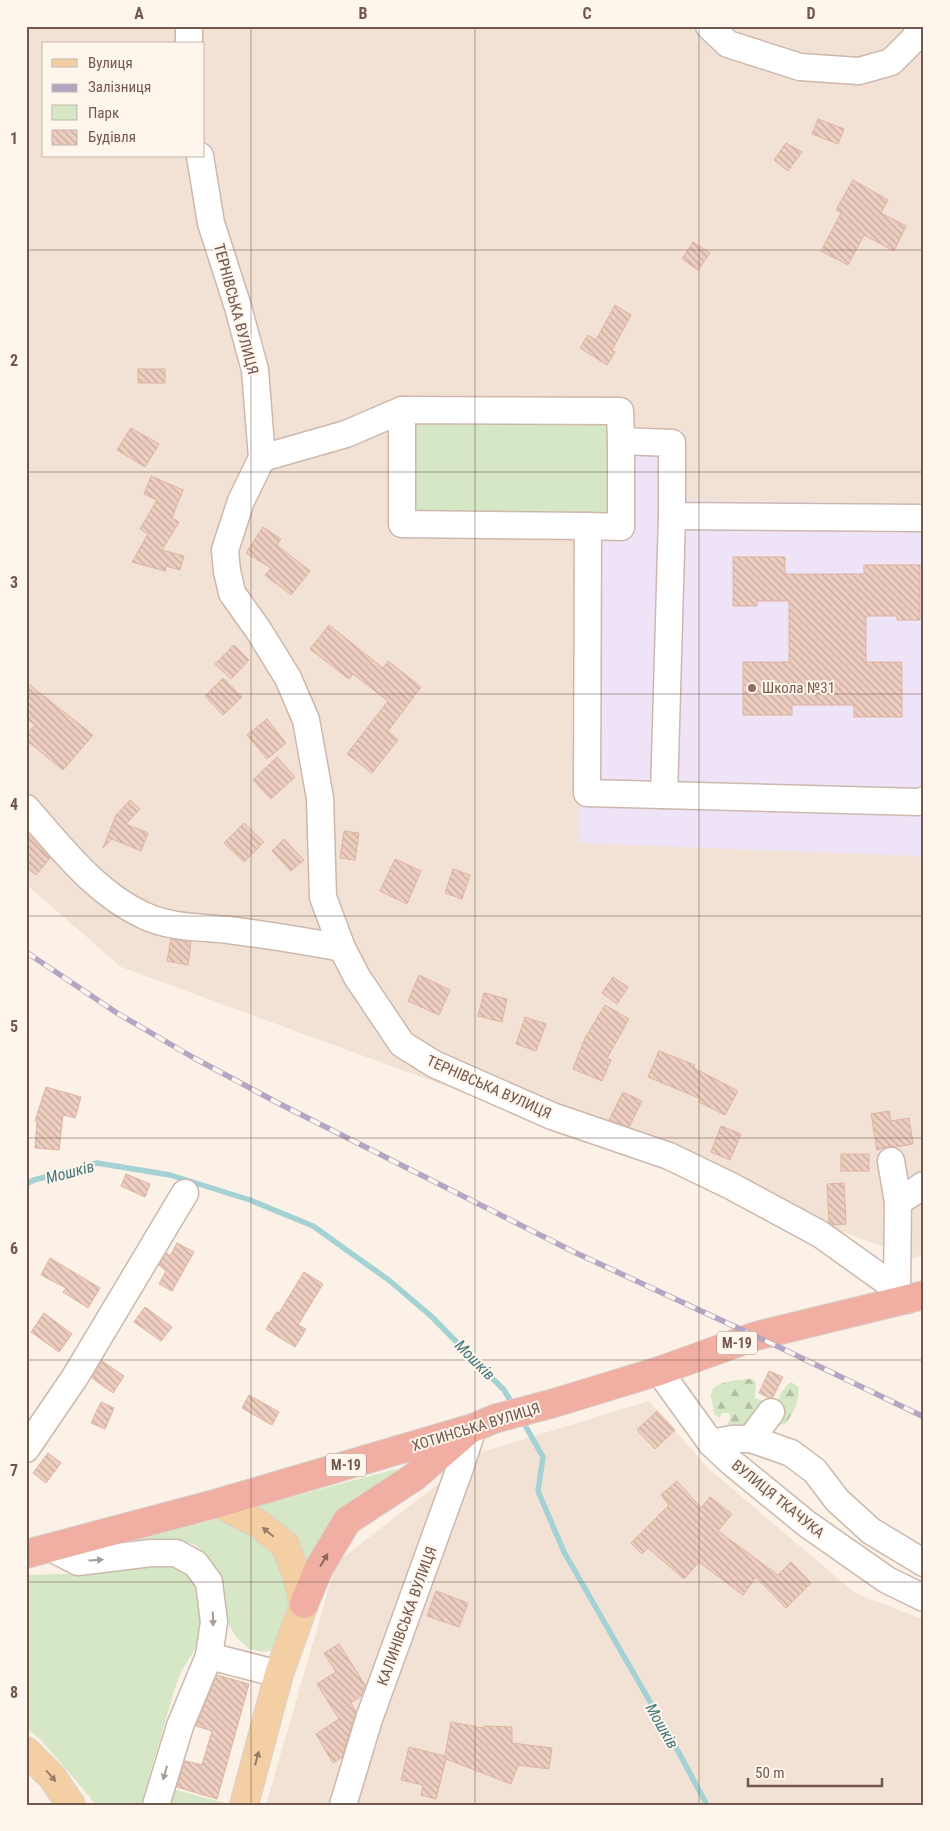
<svg xmlns="http://www.w3.org/2000/svg" width="950" height="1831" viewBox="0 0 950 1831" font-family="'Roboto Condensed',sans-serif">
	<style>
		.residential { fill: #f2e2d5; fill-rule: evenodd }
		.education { fill: #eee3f7 }
		.green { fill: #d6e7c6 }
		.forest { fill: url(#forest-firs) }
		.lines { fill: none; stroke-linecap: round; stroke-linejoin: round }
		.stream { stroke: #a3d1d4; stroke-width: 5.5 }
		.building { fill: url(#building-back-hatch); stroke: #dfb3a1 }
		.minor-casing { stroke: #ccb8ad; stroke-width: 29 }
		.major-casing { stroke: #d8d0cd; stroke-width: 30 }
		.highway-casing { stroke: #d8d0cd; stroke-width: 30 }
		.minor { stroke: #fff; stroke-width: 26 }
		.major { stroke: #f4cfa3; stroke-width: 28 }
		.highway { stroke: #f0afa2; stroke-width: 28 }
		.rail-casing { stroke: #b3a5c3; stroke-width: 5.5 }
		.rail { stroke: #fef5ec; stroke-width: 4; stroke-dasharray: 11; stroke-linecap: butt }
		.oneway { fill: #997b67 }
		.oneway2 { fill: #aa9a94 }
		.oneway3 { fill: #8b695e }
		.grid { fill: none; stroke: #72574d; stroke-width: 1; stroke-opacity: 0.55 }
		.education-dot { fill: #8d6e63; stroke: #fef5ec; stroke-width: 2 }
		.labels { text-anchor: middle; dominant-baseline: central; stroke-width: 4; stroke-linejoin: round; paint-order: stroke }
		.shield { fill: #fef5ec; stroke: #9c867d; stroke-width: 1 }
		.shield-label { font-size: 14px; font-weight: bold; fill: #72574d }
		.street-label { font-size: 15px; fill: #72574d; stroke: #fef5ec }
		.education-label { font-size: 15px; fill: #785e54; stroke: #fef5ec; text-anchor: start }
		.water-label { font-size: 16px; font-style: italic; fill: #45797d; stroke: #fef5ec }
		.neatline { fill: none; stroke: #72574d; stroke-width: 2 }
		.grid-label { font-size: 16px; text-anchor: middle; font-weight: bold; fill: #72574d }
	</style>
	<defs>
		<pattern id="forest-firs" width="22" height="20" patternUnits="userSpaceOnUse" patternTransform="scale(1.25)"><rect width="22" height="20" fill="#d6e7c6"/><path d="M5 1l3.5 6h-7zM16 11l3.5 6h-7z" fill="#b2bea3"/></pattern>
		<pattern id="building-back-hatch" width="6" height="6" patternUnits="userSpaceOnUse" patternTransform="scale(1.25)"><rect width="6" height="6" fill="#eecec0"/><path d="M-1 5l2 2M0 0l6 6M5-1l2 2" fill="none" stroke="#c5aa9e"/></pattern>
	</defs>
	<rect width="100%" height="100%" fill="#fbf1e6"/>
	<!-- residential -->
	<g class="residential">
		<path d="M26,26H924V1255L914,1258L121,967L26,884ZM44,44H204V156H44Z"/>
		<path d="M649,1401L708,1468L855,1593L924,1620V1805H266L336,1563L478,1453Z"/>
	</g>
	<!-- education -->
	<path class="education" d="M628,429L682,430L684,500L924,504V858L915,856L580,843L579,533Z"/>
	<!-- green -->
	<g class="green">
		<path d="M415,423H611L612,516H415Z"/>
		<path d="M396,1469V1479L343,1516L318,1542L306,1569L250,1508Z"/>
		<path d="M217,1519C255,1527 284,1555 290,1594C292,1610 282,1635 275,1650L263,1652L249,1649L236,1637L226,1620L223,1583L210,1558L194,1544L175,1540L101,1549Z"/>
		<path d="M162,1559L189,1571L197,1586L204,1634L181,1672L174,1691L141,1805H95L89,1796L40,1739L26,1728V1575L102,1573L124,1564Z"/>
		<path d="M169,1788L229,1804V1805H165Z"/>
	</g>
	<!-- forest -->
	<path class="forest" d="M751,1379L755,1381L756,1385L755,1398L774,1404C783,1397 779,1390 791,1382L799,1387C799,1401 794,1413 785,1424C773,1427 756,1425 743,1425L733,1436L725,1431L730,1418L729,1413H722L720,1418L714,1414L711,1395L713,1388C725,1380 737,1380 751,1379Z"/>
	<g class="lines">
		<!-- stream -->
		<g class="stream">
			<path d="M26,1184L34,1180L97,1163L170,1175L250,1200L313,1226L390,1281L431,1316L504,1390L513,1405"/>
			<path d="M522,1420L543,1457L538,1491L564,1552L672,1740L707,1805"/>
		</g>
	</g>
	<!-- building -->
	<g class="building">
		<path d="M818,119L844,129L838,144L812,134Z"/>
		<path d="M786,143L802,152L788,171L774,160Z"/>
		<path d="M853,180L888,200L881,213L906,226L894,251L864,235L848,265L821,251L841,213L836,210Z"/>
		<path d="M693,242L710,253L698,270L682,259Z"/>
		<path d="M615,305L631,315L612,350L615,352L607,365L580,348L588,335L596,340Z"/>
		<rect x="138" y="369" width="27" height="14"/>
		<path d="M131,428L159,444L145,467L117,450Z"/>
		<path d="M151,476L183,490L172,518L179,522L162,550L184,556L180,570L166,566L165,571L132,562L148,534L140,529L157,500L144,494Z"/>
		<path d="M263,527L281,539L277,545L310,571L291,595L265,575L271,568L246,553Z"/>
		<path d="M733,557H785V574H864V565H920V620H897V616H866V662H902V717H854V705H792V715H743V662H789V601H757V606H733Z"/>
		<path d="M329,625L383,668L388,661L421,687L388,731L398,740L372,773L347,754L388,701L353,674L349,679L310,649Z"/>
		<path d="M234,645L249,660L231,679L215,664Z"/>
		<path d="M223,678L242,697L223,715L205,696Z"/>
		<path d="M26,682L93,735L63,770L26,740V735L35,725L26,718Z"/>
		<path d="M267,719L286,743L267,759L247,735Z"/>
		<path d="M277,757L295,777L271,799L253,780Z"/>
		<path d="M130,800L140,809L126,824L148,833L141,851L112,839L103,848L116,815Z"/>
		<path d="M244,823L264,842L244,862L224,843Z"/>
		<path d="M344,831L359,833L355,860L340,858Z"/>
		<path d="M26,832L50,858L36,875L26,867Z"/>
		<path d="M284,839L304,860L291,871L272,851Z"/>
		<path d="M395,859L421,871L407,904L380,891Z"/>
		<path d="M453,869L470,875L462,899L445,893Z"/>
		<path d="M171,939L191,942L188,965L167,961Z"/>
		<path d="M419,975L450,990L439,1015L408,1001Z"/>
		<path d="M613,977L628,987L617,1004L602,993Z"/>
		<path d="M484,993L507,999L502,1022L478,1016Z"/>
		<path d="M605,1005L629,1019L607,1058L611,1060L602,1081L573,1069L585,1038Z"/>
		<path d="M525,1017L546,1024L536,1051L516,1044Z"/>
		<path d="M659,1051L695,1065L694,1068L738,1091L725,1115L699,1102L701,1099L648,1077Z"/>
		<path d="M46,1087L81,1097L75,1118L63,1115L59,1150L35,1148L37,1121H35Z"/>
		<path d="M623,1092L642,1101L629,1127L609,1120Z"/>
		<path d="M889,1111L891,1121L909,1118L913,1144L896,1147L889,1146L877,1150L871,1114Z"/>
		<path d="M721,1126L741,1134L730,1160L711,1152Z"/>
		<rect x="841" y="1154" width="28" height="17"/>
		<path d="M126,1174L150,1184L145,1197L121,1186Z"/>
		<path d="M844,1183L846,1224L833,1225L829,1222L827,1184Z"/>
		<path d="M177,1243L194,1252L172,1291L159,1284L166,1271L159,1265L167,1253L170,1256Z"/>
		<path d="M50,1258L100,1288L88,1308L63,1292L66,1288L41,1275Z"/>
		<path d="M304,1272L323,1284L298,1325L306,1329L295,1347L266,1329L277,1312L279,1313Z"/>
		<path d="M145,1307L172,1327L161,1341L134,1322Z"/>
		<path d="M44,1313L72,1334L59,1352L31,1332Z"/>
		<path d="M102,1361L124,1376L113,1393L92,1378Z"/>
		<path d="M769,1371L783,1377L773,1397L769,1398L759,1393Z"/>
		<path d="M249,1395L279,1412L272,1425L242,1408Z"/>
		<path d="M101,1402L114,1408L105,1429L91,1423Z"/>
		<path d="M657,1411L675,1430L655,1449L637,1430Z"/>
		<path d="M48,1453L61,1463L46,1483L33,1473Z"/>
		<path d="M677,1481L701,1508L710,1497L732,1514L718,1531L778,1575L791,1562L811,1583L786,1608L756,1577L743,1595L699,1562L684,1579L648,1548L642,1554L631,1543L669,1505L661,1495Z"/>
		<path d="M436,1591L468,1603L459,1627L427,1616Z"/>
		<path d="M339,1644L365,1685L361,1696L351,1703L356,1712L342,1757L333,1763L316,1734L339,1719L317,1684L336,1672L324,1653Z"/>
		<path d="M217,1675L249,1684L217,1799L177,1787L185,1761L202,1765L212,1731L196,1726Z"/>
		<path d="M451,1722L483,1728L484,1726L512,1727V1743L552,1748L549,1769L518,1765L511,1784L446,1759L436,1799L421,1795L423,1785L401,1780L409,1747L445,1756Z"/>
	</g>
	<g class="lines">
		<defs>
			<g id="minor">
				<path d="M709,26L728,44L800,67L859,71L891,62L913,40L922,26"/>
				<path d="M189,44V26"/>
				<path d="M200,156L211,223L238,307L255,370L262,458L241,501L225,550L227,571L232,593L259,631L288,678L306,720L320,798L323,897L342,948L357,977L402,1044L434,1064L552,1116L669,1156L731,1186L820,1234L897,1289L907,1300"/>
				<path d="M262,458L346,434L402,410"/>
				<path d="M924,518L672,516V443L621,441L620,411L402,410V524L588,526L587,793L920,802L924,800"/>
				<path d="M588,526L621,527V441"/>
				<path d="M664,795L672,516"/>
				<path d="M26,808C61,847 95,893 143,915C169,928 201,927 229,930C267,935 304,941 342,948"/>
				<path d="M891,1161L898,1202L897,1289"/>
				<path d="M898,1202L924,1185"/>
				<path d="M659,1371L711,1443L731,1462L807,1524L887,1580L924,1598"/>
				<path d="M751,1439L771,1412"/>
				<path d="M711,1443L732,1439H751L791,1453L815,1471L837,1500L871,1531L924,1563"/>
				<path d="M26,1449L75,1377L185,1193"/>
				<path d="M51,1548L78,1562L151,1553H176L196,1564L209,1582L214,1622L209,1656L180,1726L156,1805"/>
				<path d="M209,1656L279,1674"/>
				<path d="M343,1805L369,1719L460,1468L473,1428"/>
			</g>
			<g id="major">
				<path d="M218,1503L259,1524L285,1545L296,1573L304,1604L279,1674L244,1805"/>
				<path d="M26,1751L52,1777L71,1805"/>
			</g>
			<g id="highway">
				<path d="M26,1554L218,1503L473,1428L494,1419L554,1403L659,1371L756,1336L924,1295"/>
				<path d="M304,1604L319,1568L347,1521L414,1477L463,1435"/>
			</g>
		</defs>
		<!-- minor casing -->
		<use href="#minor" class="minor-casing"/>
		<!-- major casing -->
		<use href="#major" class="major-casing"/>
		<!-- highway casing -->
		<use href="#highway" class="highway-casing"/>
		<!-- minor -->
		<use href="#minor" class="minor"/>
		<!-- major -->
		<use href="#major" class="major"/>
		<!-- highway -->
		<use href="#highway" class="highway"/>
		<defs>
			<path id="rail" d="M26,952L117,1013L194,1058L278,1103L574,1252L781,1348L924,1417"/>
		</defs>
		<!-- rail casing -->
		<use href="#rail" class="rail-casing"/>
		<!-- rail -->
		<use href="#rail" class="rail"/>
	</g>
	<!-- one-way arrows -->
	<defs><path id="oneway-solid" d="M-6-.8H1V-3.2L6.5 0L1 3.2V.8H-6Z" transform="scale(1.25)"/></defs>
	<g class="oneway">
		<use href="#oneway-solid" transform="translate(268 1532) rotate(-140)"/>
		<use href="#oneway-solid" transform="translate(257 1758) rotate(-75)"/>
		<use href="#oneway-solid" transform="translate(51 1776) rotate(49)"/>
	</g>
	<g class="oneway2">
		<use href="#oneway-solid" transform="translate(96 1560) rotate(-4)"/>
		<use href="#oneway-solid" transform="translate(213 1619) rotate(88)"/>
		<use href="#oneway-solid" transform="translate(165 1773) rotate(106)"/>
	</g>
	<use class="oneway3" href="#oneway-solid" transform="translate(324 1560) rotate(-59)"/>
	<!-- grid -->
	<path class="grid" d="M251,26V1805M475,26V1805M699,26V1805M26,250H924M26,472H924M26,694H924M26,916H924M26,1138H924M26,1360H924M26,1582H924"/>
	<!-- markers -->
	<circle class="education-dot" cx="752" cy="688" r="5"/>
	<g class="labels">
		<!-- shield labels -->
		<g class="shield">
			<rect x="717" y="1331.5" width="40" height="23" rx="4"/>
			<rect x="326" y="1453.5" width="40" height="23" rx="4"/>
		</g>
		<g class="shield-label">
			<text x="737" y="1343">М-19</text>
			<text x="346" y="1465">М-19</text>
		</g>
		<!-- street labels -->
		<g class="street-label">
			<text transform="translate(236 309) rotate(75)">ТЕРНІВСЬКА ВУЛИЦЯ</text>
			<text transform="translate(489 1087) rotate(24)">ТЕРНІВСЬКА ВУЛИЦЯ</text>
			<text transform="translate(476 1427) rotate(-17)">ХОТИНСЬКА ВУЛИЦЯ</text>
			<text transform="translate(778 1499) rotate(39)">ВУЛИЦЯ ТКАЧУКА</text>
			<text transform="translate(407 1616) rotate(-70)">КАЛИНІВСЬКА ВУЛИЦЯ</text>
		</g>
		<!-- education labels -->
		<g class="education-label">
			<text x="762" y="688">Школа №31</text>
		</g>
		<!-- water labels -->
		<g class="water-label">
			<text transform="translate(70 1172) rotate(-15)">Мошків</text>
			<text transform="translate(475 1360) rotate(45)">Мошків</text>
			<text transform="translate(662 1726) rotate(60)">Мошків</text>
		</g>
	</g>
	<!-- border -->
	<rect width="950" height="1831" fill="none" stroke="#fef5ec" stroke-width="55"/>
	<!-- legend -->
	<rect x="42" y="42" width="162" height="115" fill="#fef5ec" stroke="#c6b6ac"/>
	<rect x="52" y="59" width="25" height="8" fill="#f4cfa3" stroke="#c6b6ac"/>
	<text x="88" y="68" font-size="15" fill="#72574d">Вулиця</text>
	<rect x="52" y="84" width="25" height="8" fill="#b3a5c3" stroke="#c6b6ac"/>
	<text x="88" y="92" font-size="15" fill="#72574d">Залізниця</text>
	<rect x="52" y="105" width="25" height="15" fill="#d6e7c6" stroke="#c6b6ac"/>
	<text x="88" y="118" font-size="15" fill="#72574d">Парк</text>
	<rect x="52" y="130" width="25" height="15" fill="url(#building-back-hatch)" stroke="#c6b6ac"/>
	<text x="88" y="142" font-size="15" fill="#72574d">Будівля</text>
	<!-- scale -->
	<path d="M748 1778v8h134v-8" fill="none" stroke="#72574d" stroke-width="2.5"/>
	<text x="755" y="1778" font-size="15" fill="#72574d" stroke="#fef5ec" stroke-width="4" paint-order="stroke">50 m</text>
	<rect x="28" y="28" width="894" height="1776" class="neatline"/>
	<g class="grid-label">
		<text x="139" y="19">A</text>
		<text x="363" y="19">B</text>
		<text x="587" y="19">C</text>
		<text x="811" y="19">D</text>
		<text x="14" y="144">1</text>
		<text x="14" y="366">2</text>
		<text x="14" y="588">3</text>
		<text x="14" y="810">4</text>
		<text x="14" y="1032">5</text>
		<text x="14" y="1254">6</text>
		<text x="14" y="1476">7</text>
		<text x="14" y="1698">8</text>
	</g>
</svg>
